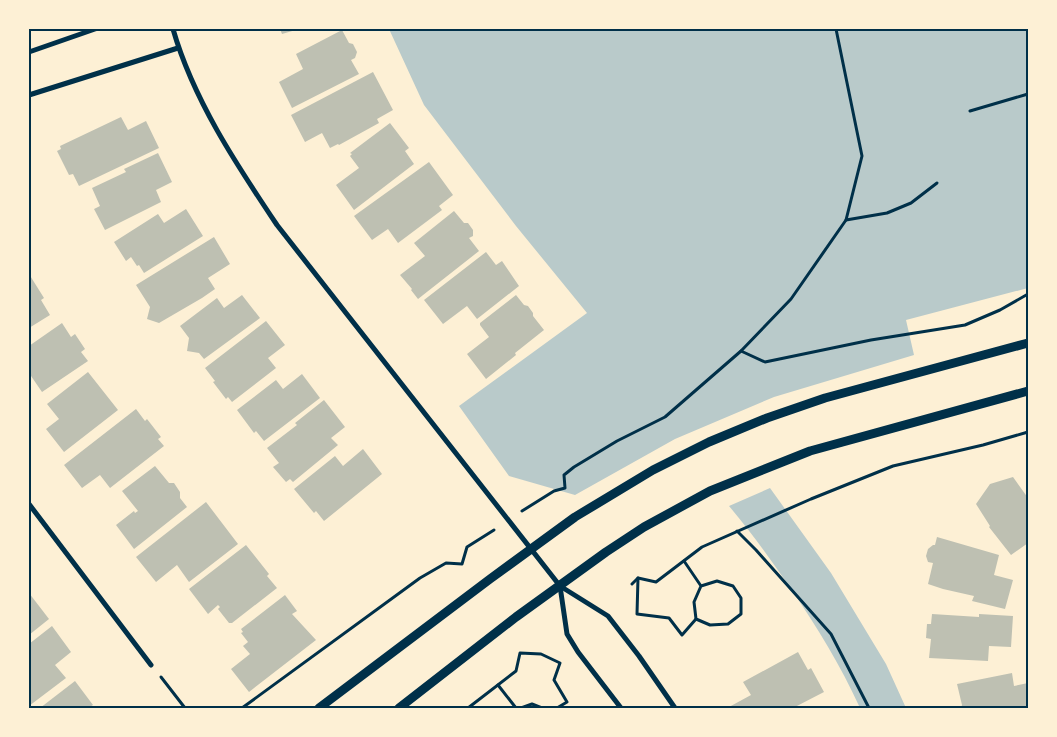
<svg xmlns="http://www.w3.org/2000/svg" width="1057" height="737" viewBox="0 0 1057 737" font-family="'Golos Text',sans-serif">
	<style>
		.green { fill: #b9caca }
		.building { fill: #bec0b2 }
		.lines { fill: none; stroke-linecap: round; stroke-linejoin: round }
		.path { stroke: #003049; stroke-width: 3 }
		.minor { stroke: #003049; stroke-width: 5 }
		.tertiary { stroke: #003049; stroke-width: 9 }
		.neatline { fill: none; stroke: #003049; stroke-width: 2 }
	</style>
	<rect width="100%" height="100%" fill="#fdf0d5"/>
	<!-- green -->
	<g class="green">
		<path d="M389,29H1028V288L906,320L914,355L774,397L675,439L575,495L509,476L459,406L587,313L516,226L424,105Z"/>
		<path d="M770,488L831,573L886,664L906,708H860C841,666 817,627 791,589C771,560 751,532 729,506Z"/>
	</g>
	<!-- building -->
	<g class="building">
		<path d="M280,29H299L282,34Z"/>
		<path d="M342,30L349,43L353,44L357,52L355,58L351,60L359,74L292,108L279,82L303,69L296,54Z"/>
		<path d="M373,72L393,110L377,119L379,123L339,145L338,144L330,148L322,133L305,142L291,115Z"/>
		<path d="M121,117L128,130L146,121L159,148L79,186L73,174L69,175L57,151L61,149L60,146Z"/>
		<path d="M390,123L409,148L405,151L414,164L354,210L336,185L359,168L350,156L352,154L350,153Z"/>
		<path d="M158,153L172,182L156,190L161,202L105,230L94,209L100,206L92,188L126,172L124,169Z"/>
		<path d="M429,162L453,195L439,206L442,210L398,243L388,229L372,240L354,216Z"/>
		<path d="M186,209L203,236L144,273L139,265L137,266L131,257L126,261L114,242L158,214L164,223Z"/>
		<path d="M454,211L464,223H468L473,230V236L469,238L479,251L418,299L411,290L412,289L400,275L425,256L414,243Z"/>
		<path d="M214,237L230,264L208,278L215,289L202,298L159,323L147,319L150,307L136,285Z"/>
		<path d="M486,252L496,265L502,261L519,286L477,319L467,306L443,324L424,300Z"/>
		<path d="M29,274L44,298L41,300L50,315L29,328Z"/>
		<path d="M242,295L260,318L204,359L199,353L187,351L189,338L180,326L217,298L224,308Z"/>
		<path d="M516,295L524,305L528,306L533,313V316L544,330L515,353L516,355L486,379L467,354L489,337L480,325V323Z"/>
		<path d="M266,321L285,345L268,358L276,368L232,402L228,397L226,399L213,382L215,381L205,368Z"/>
		<path d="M62,323L71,337L75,334L85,349L81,352L88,361L42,392L29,373V346Z"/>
		<path d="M88,372L118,410L64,452L46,429L59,419L47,404Z"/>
		<path d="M302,374L320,398L264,441L256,431L254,433L237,410L276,380L283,389Z"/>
		<path d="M324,400L345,427L331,438L338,445L293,482L290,479L286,482L273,467L279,463L267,448L297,425L295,423Z"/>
		<path d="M136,409L145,421L147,419L161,437L158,439L164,446L110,488L100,475L82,488L64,465Z"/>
		<path d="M363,449L382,474L324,521L316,511L314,513L294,489L335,456L343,466Z"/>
		<path d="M155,466L169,483H174L180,492V498L187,507L134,549L116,525L134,511L135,513L138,511L122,491Z"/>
		<path d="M1013,477L1028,498V543L1011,555L989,527L990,526L976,504L990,484Z"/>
		<path d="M206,502L238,544L189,582L177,565L156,582L136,557Z"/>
		<path d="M937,537L999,555L994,575L1013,580L1005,609L972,601L974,596L943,589L928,584L933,563L928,562L926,556L928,549L933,545H935Z"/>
		<path d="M246,545L269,574L267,576L277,588L232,623H229L218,609L220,607L218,605L208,614L189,589Z"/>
		<path d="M29,593L49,619L29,635Z"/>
		<path d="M285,595L297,611L292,614L316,640L249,692L231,669L250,654L243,646L248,642L241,633L243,632L241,629Z"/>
		<path d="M932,614L979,617V614L1013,616L1011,647L989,646L988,661L929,658L931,639L926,638L927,624H931Z"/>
		<path d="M52,626L71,652L55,665L66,678L29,706V644Z"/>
		<path d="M798,652L808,670L811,668L824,692L793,708H730L729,707L751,695L743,682Z"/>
		<path d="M1012,673L1014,686L1028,683V708H961L962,705L957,684Z"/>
		<path d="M75,681L93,705L88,708H40Z"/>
	</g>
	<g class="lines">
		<!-- path -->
		<g class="path">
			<path d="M970,111L1028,94"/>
			<path d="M846,220L887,213L911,203L937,183"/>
			<path d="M741,351L765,362L871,340L965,325L1000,310L1028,294"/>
			<path d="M522,511L554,491L565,488L564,475L574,467L617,441L665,417L741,351L791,299L846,220L862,156L836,29"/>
			<path d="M737,531L756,550L831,634L869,708"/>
			<path d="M684,561L701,586L717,581L733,586L741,598V614L728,624L710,625L696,619L694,602L701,586"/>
			<path d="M638,578L637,614L669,618L682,635L696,619"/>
			<path d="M632,584L638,578L656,582L702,547L811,499L893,466L983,445L1028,432"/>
			<path d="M161,677L185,708"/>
			<path d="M498,685L516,708"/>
			<path d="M242,708L420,578L446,563L462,564L467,547L494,530"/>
			<path d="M468,708L516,671L520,653L541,654L560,663L554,680L567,702L557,708"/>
			<path d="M521,708L532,704L542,708"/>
		</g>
		<!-- minor -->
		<g class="minor">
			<path d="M173,29C193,99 236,164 277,225L560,586L608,616L639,656L675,708"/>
			<path d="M29,52L95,29"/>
			<path d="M29,95L178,48"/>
			<path d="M29,504L151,665"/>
			<path d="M560,586L567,634L578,652L621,708"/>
		</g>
		<!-- tertiary -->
		<g class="tertiary">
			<path d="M319,708L490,579L575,517L653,470L709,442L767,418L825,398L1028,343"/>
			<path d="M399,708L516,617L606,552L644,527L710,491L810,451L1028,391"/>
		</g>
	</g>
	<!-- border -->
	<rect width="1057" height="737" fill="none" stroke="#fdf0d5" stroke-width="60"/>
	<rect x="30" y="30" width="997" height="677" class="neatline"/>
</svg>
